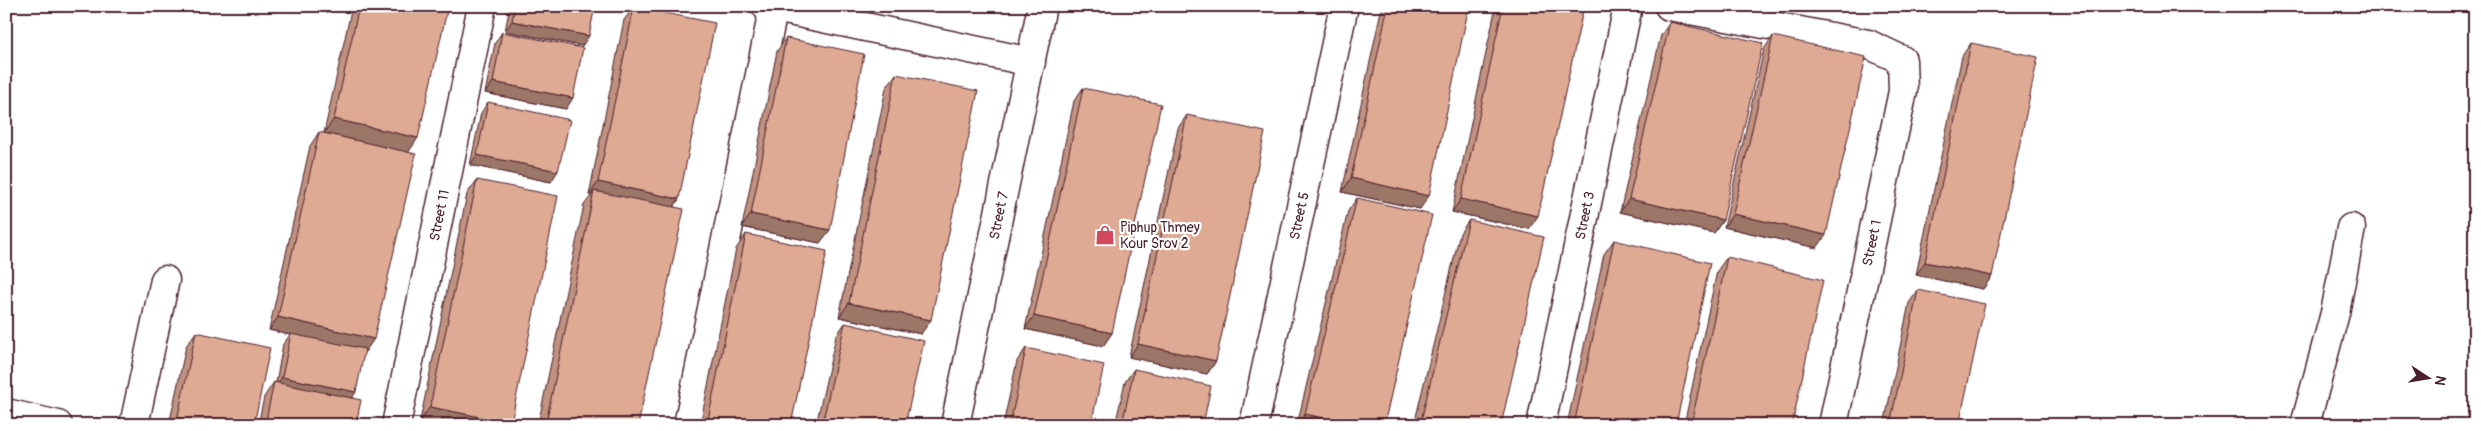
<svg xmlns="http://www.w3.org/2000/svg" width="2481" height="431" viewBox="0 0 2481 431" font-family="Pangolin,sans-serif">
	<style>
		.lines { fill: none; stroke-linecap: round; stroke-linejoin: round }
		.minor-casing { stroke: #4a1f2b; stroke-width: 31 }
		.minor { stroke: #fff; stroke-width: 28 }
		.wall { fill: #c0927f; stroke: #4a1f2b }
		.shaded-wall { fill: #9c7768; stroke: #4a1f2b }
		.building { fill: #dfaa94; stroke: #4a1f2b }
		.labels { text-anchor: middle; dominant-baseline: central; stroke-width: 4.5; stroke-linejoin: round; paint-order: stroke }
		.street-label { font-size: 14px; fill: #4a1f2b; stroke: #fff }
		.poi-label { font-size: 14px; fill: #4a1f2b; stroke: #fff; text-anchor: start }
	</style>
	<rect width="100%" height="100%" fill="#fff"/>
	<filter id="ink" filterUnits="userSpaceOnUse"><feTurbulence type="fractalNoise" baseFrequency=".02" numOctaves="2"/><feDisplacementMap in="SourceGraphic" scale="10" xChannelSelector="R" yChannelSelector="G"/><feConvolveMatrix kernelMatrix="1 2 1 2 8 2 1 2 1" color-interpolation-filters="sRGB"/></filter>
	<g filter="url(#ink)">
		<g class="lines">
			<defs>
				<g id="minor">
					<path d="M766,6L1031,62"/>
					<path d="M1669,6L1868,44L1902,60L1903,91L1833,425"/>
					<path d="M6,413L58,425"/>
					<path d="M134,425L165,280"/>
					<path id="s1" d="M396,425L482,6"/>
					<path d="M688,425L774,6"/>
					<path id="s2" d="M955,425L1042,6"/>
					<path id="s3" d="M1254,425L1344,6"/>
					<path id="s4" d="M1541,425L1628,6"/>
					<path d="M2305,425L2335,313L2351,228"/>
				</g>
			</defs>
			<!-- minor casing -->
			<use href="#minor" class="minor-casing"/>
			<!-- minor -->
			<use href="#minor" class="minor"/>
		</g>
		<!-- wall -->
		<g class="wall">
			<path d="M352,6H448L324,133Z"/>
			<path d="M510,6H595L582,46L505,31Z"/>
			<path d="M1382,6H1469L1420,209L1342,192Z"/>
			<path d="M1496,6H1584L1529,229L1452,212Z"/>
			<path d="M634,7L679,199L674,207L638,425H538L584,205L591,196L589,195L624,20Z"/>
			<path d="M1670,22L1723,220L1714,233L1620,212L1661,35Z"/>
			<path d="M502,32L566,109L485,93L495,43Z"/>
			<path d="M1773,36L1817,248L1724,227L1764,49Z"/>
			<path d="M786,38L820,243L742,227L777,51Z"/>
			<path d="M1971,43L1992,276L1983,289L1916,275L1962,56Z"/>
			<path d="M896,74L921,334L839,317L886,88Z"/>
			<path d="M1083,88L1112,333L1103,346L1025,329L1074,101Z"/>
			<path d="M488,102L551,182L470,165L481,113Z"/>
			<path d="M1187,115L1216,361L1207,374L1129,357L1178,128Z"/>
			<path d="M319,132L365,352H364L352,398L356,425H258L264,397L274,382L276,383L283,344L290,335L269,330L310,146Z"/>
			<path d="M477,180L511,423L510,425H438L420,421L467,194Z"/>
			<path d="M1357,198L1384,425H1297L1348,211Z"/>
			<path d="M1469,220L1501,425H1414L1460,233Z"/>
			<path d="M746,234L791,425H700L736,249Z"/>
			<path d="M1614,240L1676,425H1567L1604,254Z"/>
			<path d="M1727,257L1792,425H1684L1717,271Z"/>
			<path d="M1918,290L1959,425H1884L1909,303Z"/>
			<path d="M845,323L905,425H816L836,336Z"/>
			<path d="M196,332L254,425H169L186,346Z"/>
			<path d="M1026,348L1091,425H1003L1017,361Z"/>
			<path d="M1134,369L1203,425H1115L1125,382Z"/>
		</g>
		<!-- shaded-wall -->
		<g class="shaded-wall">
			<path d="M512,21L589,36L582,46L505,31Z"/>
			<path d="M493,82L573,98L566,109L485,93Z"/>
			<path d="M334,119L418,138L408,153L324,133Z"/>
			<path d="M477,155L558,171L551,182L470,165Z"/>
			<path d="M1351,178L1429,196L1420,209L1342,192Z"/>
			<path d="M598,182L679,199L670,212L594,191L591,196L589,195Z"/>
			<path d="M1461,199L1538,216L1529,229L1452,212Z"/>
			<path d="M1629,199L1723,220L1714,233L1620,212Z"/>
			<path d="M751,214L830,230L820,243L742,227Z"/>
			<path d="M1733,214L1826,235L1817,248L1724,227Z"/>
			<path d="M1925,262L1992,276L1983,289L1916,275Z"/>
			<path d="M849,303L931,320L921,334L839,317Z"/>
			<path d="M1034,316L1112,333L1103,346L1025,329Z"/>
			<path d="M278,317L374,339L365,352L290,335L291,334L290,335L269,330Z"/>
			<path d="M1138,344L1216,361L1207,374L1129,357Z"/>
			<path d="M282,377L356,392L349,403L275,388Z"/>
			<path d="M430,407L511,423L510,425H438L420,421Z"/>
			<path d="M1305,414L1357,425H1298Z"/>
		</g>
		<!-- building -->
		<g class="building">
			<path d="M359,6H448L418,138L334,119Z"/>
			<path d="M515,6H595L589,36L512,21Z"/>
			<path d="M1388,6H1469L1429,196L1351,178Z"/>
			<path d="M1503,6H1584L1538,216L1461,199Z"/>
			<path d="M634,7L715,23L679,199L598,182Z"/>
			<path d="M1670,22L1763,43L1723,220L1629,199Z"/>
			<path d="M502,32L583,48L573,98L493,82Z"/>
			<path d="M1773,36L1866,57L1826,235L1733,214Z"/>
			<path d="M786,38L864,54L830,230L751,214Z"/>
			<path d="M1971,43L2038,57L1992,276L1925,262Z"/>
			<path d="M896,74L978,91L931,320L849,303Z"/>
			<path d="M1083,88L1161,104L1112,333L1034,316Z"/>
			<path d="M488,102L570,120L558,171L477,155Z"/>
			<path d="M1187,115L1265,132L1216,361L1138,344Z"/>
			<path d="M319,132L416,154L374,339L278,317Z"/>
			<path d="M477,180L558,196L511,423L430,407Z"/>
			<path d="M594,191L684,209L638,425H554L546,423Z"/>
			<path d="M1357,198L1432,215L1384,425H1357L1305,414Z"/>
			<path d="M1469,220L1544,237L1501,425H1420Z"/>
			<path d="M746,234L827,251L791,425H707Z"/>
			<path d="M1614,240L1710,263L1676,425H1574Z"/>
			<path d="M1727,257L1823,280L1792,425H1691Z"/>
			<path d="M1918,290L1985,304L1959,425H1890Z"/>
			<path d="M845,323L924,341L905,425H822Z"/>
			<path d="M196,332L270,348L254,425H176Z"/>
			<path d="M291,334L365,349L356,392L282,377Z"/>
			<path d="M1026,348L1104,365L1091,425H1010Z"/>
			<path d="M1134,369L1211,386L1203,425H1122Z"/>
			<path d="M274,382L361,400L356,425H265Z"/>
		</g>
	</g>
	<!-- icons -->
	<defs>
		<symbol id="shop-bare" viewBox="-9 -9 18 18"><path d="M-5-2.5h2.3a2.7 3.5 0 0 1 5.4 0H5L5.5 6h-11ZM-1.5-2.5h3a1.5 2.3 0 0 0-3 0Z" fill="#d1495b" stroke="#fff" stroke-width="2.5" paint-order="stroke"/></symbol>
	</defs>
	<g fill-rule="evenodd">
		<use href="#shop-bare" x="1091" y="221" width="28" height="28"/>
	</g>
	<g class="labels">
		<!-- street labels -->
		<g class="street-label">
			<text stroke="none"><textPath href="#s4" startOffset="214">Street 3</textPath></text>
			<text stroke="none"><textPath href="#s1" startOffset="214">Street 11</textPath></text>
			<text stroke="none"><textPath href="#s2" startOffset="214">Street 7</textPath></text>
			<text stroke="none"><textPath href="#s3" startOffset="214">Street 5</textPath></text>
			<text transform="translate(1872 243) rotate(-78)">Street 1</text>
		</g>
		<!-- poi labels -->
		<g class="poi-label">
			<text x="1120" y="227">Piphup Thmey<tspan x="1120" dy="16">Kour Srov 2</tspan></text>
		</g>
	</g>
	<!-- margin -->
	<rect width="2481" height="431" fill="none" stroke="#fff" stroke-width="25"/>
	<rect x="12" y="12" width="2456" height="406" fill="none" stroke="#4a1f2b" stroke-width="2" filter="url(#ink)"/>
	<!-- north arrow -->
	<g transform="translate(2428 378) rotate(102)" stroke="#ffffff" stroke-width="4" paint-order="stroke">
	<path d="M0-4L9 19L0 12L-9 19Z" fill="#4a1f2b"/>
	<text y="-8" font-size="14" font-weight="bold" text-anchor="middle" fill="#4a1f2b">N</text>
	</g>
</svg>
